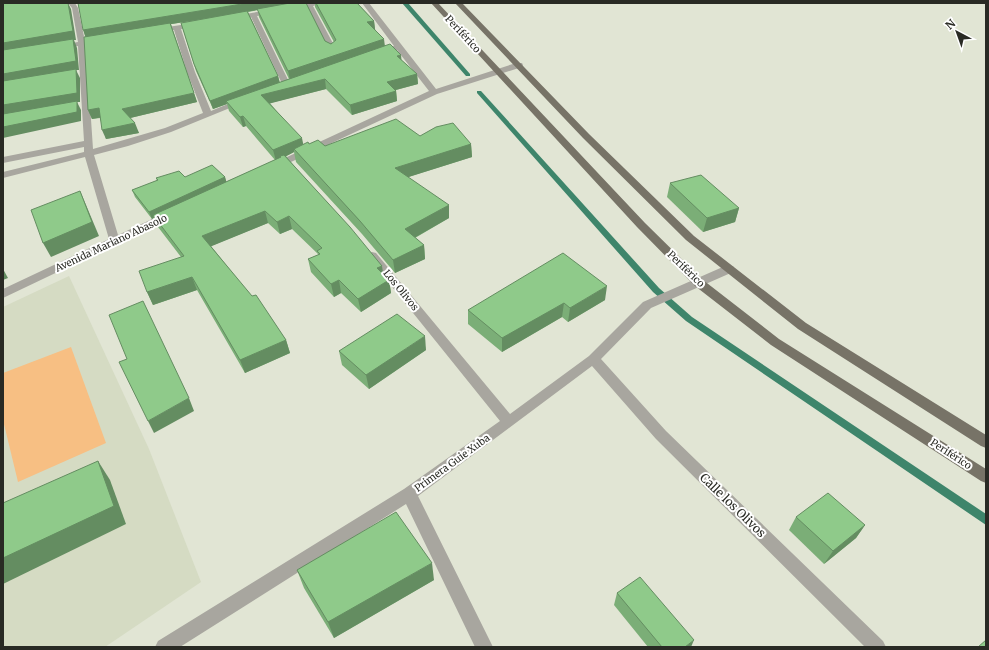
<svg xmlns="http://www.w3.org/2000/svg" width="989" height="650" viewBox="0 0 989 650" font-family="Merriweather,serif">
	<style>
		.built { fill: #d5dbc3 }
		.green { fill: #f7bf83 }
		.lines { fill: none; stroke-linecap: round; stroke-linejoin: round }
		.stream { fill: #3e856b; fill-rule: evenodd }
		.minor { fill: #a8a69f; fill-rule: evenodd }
		.major { fill: #777367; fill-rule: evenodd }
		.wall { fill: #7bae77; fill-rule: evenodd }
		.shaded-wall { fill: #648d61 }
		.building { fill: #8fca8a; stroke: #648d61 }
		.labels { text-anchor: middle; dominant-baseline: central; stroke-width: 4; stroke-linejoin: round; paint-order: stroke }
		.street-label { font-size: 10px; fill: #292a24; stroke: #fff }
		.near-street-label { font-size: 12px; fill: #292a24; stroke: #fff }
	</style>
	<rect width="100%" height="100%" fill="#e1e5d4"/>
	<!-- built -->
	<path class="built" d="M69,276L149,449L201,582L105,647H3V307Z"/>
	<!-- green -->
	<path class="green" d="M71,347L106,443L18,482L3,420V373Z"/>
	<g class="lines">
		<!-- stream -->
		<g class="stream">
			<path d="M402,3H408L470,74V76H466Z"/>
			<path d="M477,91H481L659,288L692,317L986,514V525L686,321L653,292L477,93Z"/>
		</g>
		<!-- minor -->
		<g class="minor">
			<path d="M68,3H75L78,8L85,41L99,39L103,41L102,43L86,45L93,149L165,128L203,113L187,72L174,30L157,33H154V29L201,22V26L181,29L195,72L211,111L240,99H246L247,101L171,132L128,146L94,155L118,235L165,213H173L174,215L173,217L3,298V289L109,239L85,157L3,178V172L84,152V147L3,163V157L84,141L78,46L60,49L56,47L60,45L78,42L72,8Z"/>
			<path d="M309,3H324L313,6L336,49L335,51H329L328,49L307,8L257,16L291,86L290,88H284L251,17L234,20L230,18L234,16Z"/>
			<path d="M362,3H369L436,89L516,63H522L523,65L522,67L437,94L278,168H272L270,166L272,164L429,91L397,50L380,55H377V51L394,46Z"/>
			<path d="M372,252L376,253L510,414L589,356L643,302L725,266H733L735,269L733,272L651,308L601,359L666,431L883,641L886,647H865L656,439L592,366L418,496L493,647H475L406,504L180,647H155L158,641L404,489L500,421L368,257L367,255L368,253Z"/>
		</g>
		<!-- major -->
		<g class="major">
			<path d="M431,3H438L645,223L703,280L779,339L986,469V483L981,481L771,345L695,286L637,227Z"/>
			<path d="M455,3H462L589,134L694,236L806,323L986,435V448L981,446L798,329L686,240L583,138Z"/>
		</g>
	</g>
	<!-- wall -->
	<g class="wall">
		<path d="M76,3H306L325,41L331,44L334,42L315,7V3H357L374,21L375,29L385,46L417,74L418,84L396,90L397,101L352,115L326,89L270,103L303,144H309L325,146L420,136L471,144L472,157L408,177L449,218L415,238L424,245L425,259L395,273L362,234L296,162L294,152L286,156L383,274L389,280L391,293L361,312L341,293L334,297L311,272L308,259L318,255V254L292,229L280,234L268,223L211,246L286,340L290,353L245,373L197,290L153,305L147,292L181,257L158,227L154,218L152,219L135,197L132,190L157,181L156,178L185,177H225L226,182L275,160L246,126L243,127L229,111L227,104L213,109L196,71L181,23L192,21L171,24L197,102L130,118L139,133L106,139L100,118L92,119L88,110L85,36L78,4ZM258,10L259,17L289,79L280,83L278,76L248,12Z"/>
		<path d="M670,183L739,208L735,222L703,232L667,197Z"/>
		<path d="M605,300L568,322L562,317L502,352L468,324V310Z"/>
		<path d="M426,350L369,389L342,365L339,351Z"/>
		<path d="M796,517L865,525L856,538L824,564L789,530Z"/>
		<path d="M297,570L434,580L334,638L304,588Z"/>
		<path d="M617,593L691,647H648L614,605Z"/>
	</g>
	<!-- shaded-wall -->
	<g class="shaded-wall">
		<path d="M68,3L71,9L76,40H74L77,48L79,70H76L80,78V102H77L81,110V121L3,138V43Z"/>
		<path d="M248,3H300L86,38L83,30Z"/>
		<path d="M374,21L375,29L368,30L367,22Z"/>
		<path d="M384,39L385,47L290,80L288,71Z"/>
		<path d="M401,55L402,65L397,56Z"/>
		<path d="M417,74L418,84L388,92L387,82Z"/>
		<path d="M278,76L280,84L226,101L227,104L213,109L210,101Z"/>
		<path d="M325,79L326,89L264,105L261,95Z"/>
		<path d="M396,91L397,101L352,115L350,105Z"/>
		<path d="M194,93L197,102L126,119L122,109Z"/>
		<path d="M99,108L103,117L92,119L88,110Z"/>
		<path d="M243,116L246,126L243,127L240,117Z"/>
		<path d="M135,123L139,133L106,139L102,130Z"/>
		<path d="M302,138L304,148L294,149V152L281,159L280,156V159L276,161L273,150Z"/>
		<path d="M471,144L472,157L396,181L395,168Z"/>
		<path d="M225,177L227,184L153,215L154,218L152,219L149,212Z"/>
		<path d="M80,191L86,205L99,236L51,257L43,243Z"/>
		<path d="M449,205V218L407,242L405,229Z"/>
		<path d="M739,208L735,222L703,232L707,218Z"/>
		<path d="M265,211L268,223L207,248L202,236Z"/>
		<path d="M289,216L292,229L280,234L277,222Z"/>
		<path d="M424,245L425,259L395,273L393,260Z"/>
		<path d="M382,266L384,279L377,268Z"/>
		<path d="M3,269L8,278L3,280Z"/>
		<path d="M192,277L197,290L153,305L147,292Z"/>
		<path d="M339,280L341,293L334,297L331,284Z"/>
		<path d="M389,280L391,293L361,312L358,299Z"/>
		<path d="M607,286L605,300L568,322L570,308Z"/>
		<path d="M564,303L562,317L502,352V338Z"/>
		<path d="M425,336L426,350L369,389L366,375Z"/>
		<path d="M286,340L290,353L245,373L240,360Z"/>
		<path d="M189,398L194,411L154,433L148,421Z"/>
		<path d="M98,461L110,480L126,524L3,584V558Z"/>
		<path d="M865,525L856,538L824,564L833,551Z"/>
		<path d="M432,563L434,580L334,638L328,622Z"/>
		<path d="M694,640L691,647H685Z"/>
	</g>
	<!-- building -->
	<g class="building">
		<path d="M3,3H68L73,31L3,43Z"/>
		<path d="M78,3H248L83,30Z"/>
		<path d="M290,3H306L325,41L331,44L336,40L316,3H357L374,21L367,22L384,39L288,71L257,9Z"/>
		<path d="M247,11L278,76L210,101L194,64L181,23Z"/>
		<path d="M170,23L194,93L122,109L135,123L102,130L99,108L88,110L84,37Z"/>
		<path d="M73,39L76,61L3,74V50Z"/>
		<path d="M390,44L401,55L397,56L417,74L387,82L396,91L350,105L325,79L261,95L302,138L273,150L243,116L240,117L226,101Z"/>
		<path d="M76,69L77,93L3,105V81Z"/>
		<path d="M77,101V112L3,127V114Z"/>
		<path d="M396,119L420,136L436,127L453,123L471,144L395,168L449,205L405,229L424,245L393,260L360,221L294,149L308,142L309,144L318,140L325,146Z"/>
		<path d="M284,155L350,227L382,266L377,268L389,280L358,299L339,280L331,284L308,259L320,254L317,251L322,248L289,216L277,222L265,211L202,236L252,296L256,295L286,340L240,360L192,277L147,292L139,271L184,256L153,215L281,157L280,156Z"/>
		<path d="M212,165L225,177L149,212L132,190L158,180L156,178L179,171L185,177Z"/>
		<path d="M701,175L739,208L707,218L670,183Z"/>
		<path d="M80,191L92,222L43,243L31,210Z"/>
		<path d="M563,253L607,286L570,308L564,303L502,338L468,310Z"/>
		<path d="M143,301L189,398L148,421L119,362L127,359L109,315Z"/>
		<path d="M397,314L425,336L366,375L339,351Z"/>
		<path d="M98,461L114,506L3,558V503Z"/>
		<path d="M828,493L865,525L833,551L796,517Z"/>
		<path d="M396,512L432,563L328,622L297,570Z"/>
		<path d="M640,577L694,640L685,647H662L617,593Z"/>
		<path d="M986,640V647H978Z"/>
	</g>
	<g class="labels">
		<!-- street labels -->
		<g class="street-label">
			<text transform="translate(463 34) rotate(47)">Periférico</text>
			<text transform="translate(111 243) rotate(-25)">Avenida Mariano Abasolo</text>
			<text transform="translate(686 269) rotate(44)">Periférico</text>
			<text transform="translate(401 290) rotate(51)">Los Olivos</text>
			<text transform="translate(951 454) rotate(33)">Periférico</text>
			<text transform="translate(452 463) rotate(-36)">Primera Guie Xuba</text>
		</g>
		<!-- near-street labels -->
		<g class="near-street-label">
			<text transform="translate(733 505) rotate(44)">Calle los Olivos</text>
		</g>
	</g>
	<!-- border -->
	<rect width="989" height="650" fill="none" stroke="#292a24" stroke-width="8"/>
	<!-- north arrow -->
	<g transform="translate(957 32) rotate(319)" stroke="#ffffff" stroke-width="3" paint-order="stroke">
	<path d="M0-3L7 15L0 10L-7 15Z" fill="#292a24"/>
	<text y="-6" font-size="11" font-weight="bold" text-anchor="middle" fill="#292a24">N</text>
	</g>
</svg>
